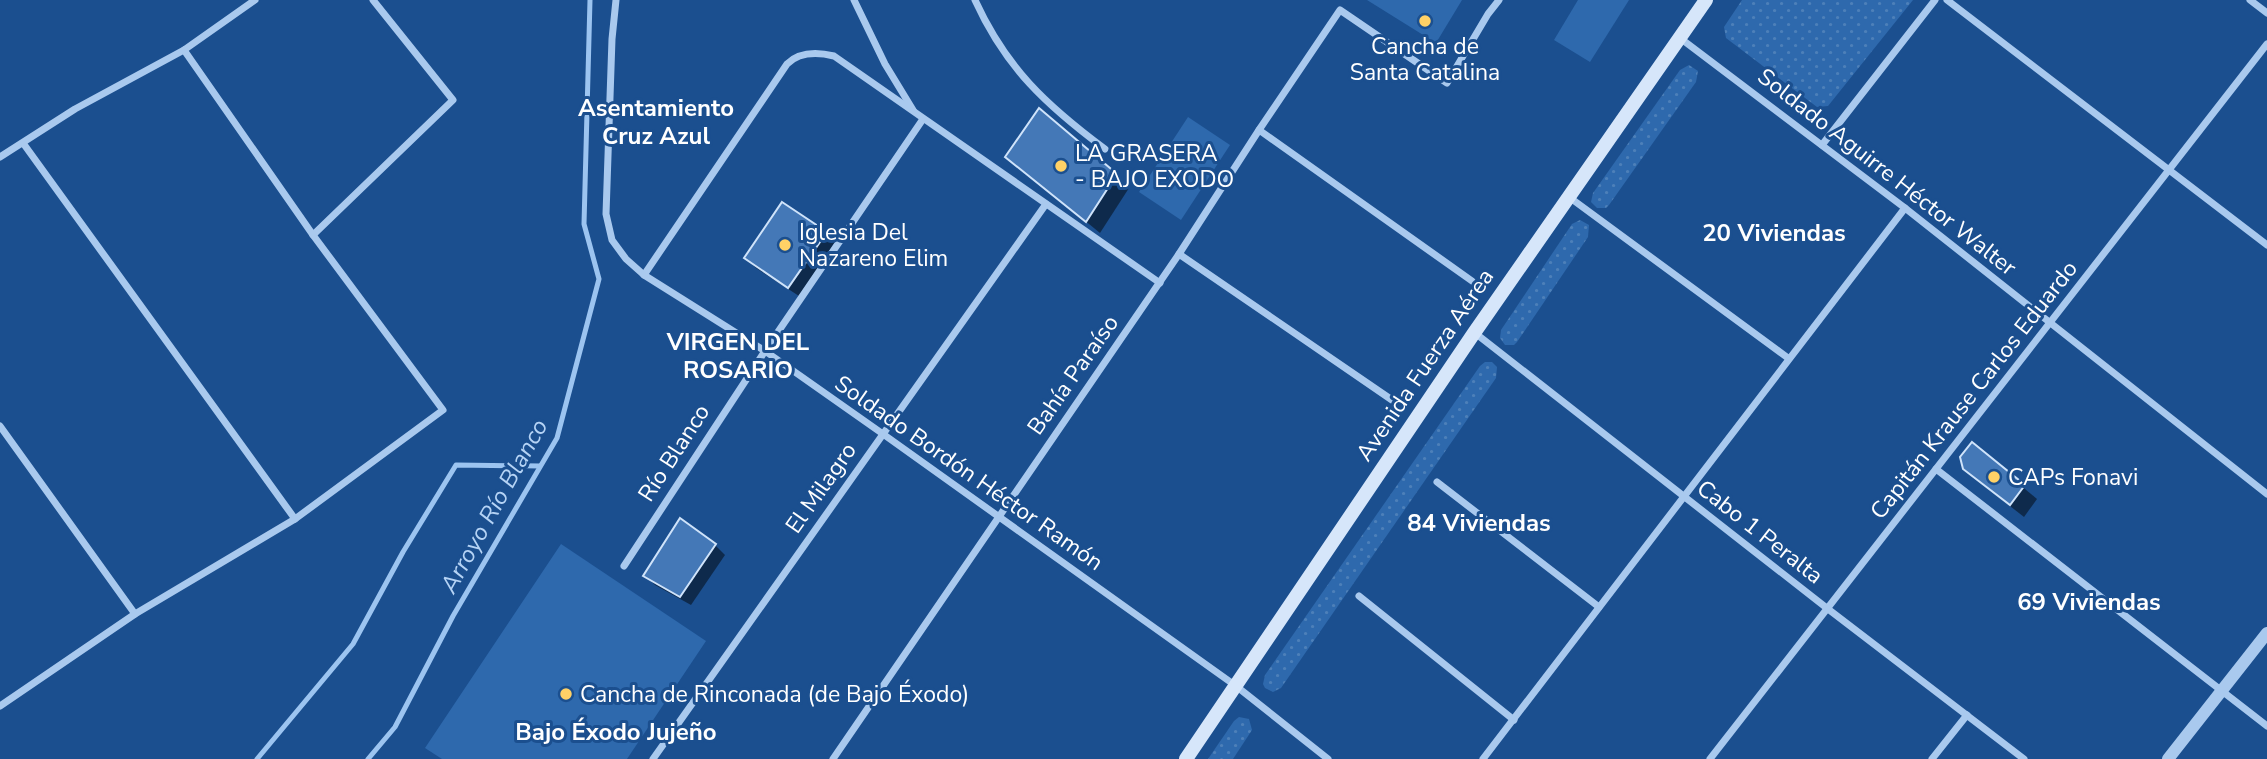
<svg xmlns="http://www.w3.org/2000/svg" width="2267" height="759" viewBox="0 0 2267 759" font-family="'Nunito Sans',sans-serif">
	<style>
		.grass { fill: url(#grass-dots) }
		.garden { fill: #2e69ad }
		.shadow { fill: #0007 }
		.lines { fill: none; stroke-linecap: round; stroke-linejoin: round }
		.stream { stroke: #9cc4f0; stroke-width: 5 }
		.building { fill: #4478b7; stroke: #cfe3fa; stroke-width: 2 }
		.minor { stroke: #a9c9ee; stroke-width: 7 }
		.tertiary { stroke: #a9c9ee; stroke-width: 12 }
		.secondary { stroke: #d6e6fa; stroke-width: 14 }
		.poi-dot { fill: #ffd166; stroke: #1b4f8f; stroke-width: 2.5 }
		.labels { text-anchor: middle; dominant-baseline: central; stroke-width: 6; stroke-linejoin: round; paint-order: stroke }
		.poi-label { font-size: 23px; fill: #fff; stroke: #1b4f8f; text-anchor: start }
		.street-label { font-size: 23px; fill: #fff; stroke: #1b4f8f }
		.neighbourhood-label { font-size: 24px; font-weight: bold; fill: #fff; stroke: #1b4f8f }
		.water-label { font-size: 24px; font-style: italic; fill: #b5d3f5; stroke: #1b4f8f }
	</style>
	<defs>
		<pattern id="grass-dots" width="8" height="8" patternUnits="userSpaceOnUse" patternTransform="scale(1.75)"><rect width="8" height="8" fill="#2e69ad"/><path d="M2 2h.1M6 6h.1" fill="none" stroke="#4d80b9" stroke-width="1.8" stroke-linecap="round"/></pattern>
	</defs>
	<rect width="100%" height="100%" fill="#1b4f8f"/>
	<!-- grass -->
	<g class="grass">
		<path d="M1742,0H1913L1828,106L1817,107L1726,38L1724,27Z"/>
		<path d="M1689,65L1698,71L1696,82L1609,205L1606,208H1597L1591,202L1593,193L1680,70Z"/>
		<path d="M1580,220L1589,225L1588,237L1517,342L1514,345H1505L1500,338L1501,330L1572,224Z"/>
		<path d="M1485,362H1492L1497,367L1496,378L1281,688L1273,692L1265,688L1263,684L1265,675L1480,366Z"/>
		<path d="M1239,717L1249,719L1252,730L1233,759H1208L1234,721Z"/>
	</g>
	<!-- garden -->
	<g class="garden">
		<path d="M1367,0H1462L1436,43Z"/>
		<path d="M1578,0H1629L1590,62L1554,40Z"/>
		<path d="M1188,117L1230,145L1181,220L1139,192Z"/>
		<path d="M561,544L706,641L627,759H442L425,748Z"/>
	</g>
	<!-- shadow -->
	<g class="shadow">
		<path d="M1007,157L1116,175L1129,188L1100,233Z"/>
		<path d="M825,233L835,242L799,296L756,268L746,258Z"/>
		<path d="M1972,445L2037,499L2024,517L1978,481L1965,468Z"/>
		<path d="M715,545L725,555L691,605L655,585L645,575Z"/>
	</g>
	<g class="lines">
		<!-- stream -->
		<g class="stream">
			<path d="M257,759L353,644L403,552L456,465L540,466"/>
			<path d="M368,759L395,727L453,616L557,438L599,279L584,224L590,0"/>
		</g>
	</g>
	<!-- building -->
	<g class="building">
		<path d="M1039,108L1117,174L1086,222L1005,157Z"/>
		<path d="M782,202L827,232L788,288L744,258Z"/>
		<path d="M1972,442L2025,485L2010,505L1963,469L1960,457Z"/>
		<path d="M680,518L716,544L680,597L643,576Z"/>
	</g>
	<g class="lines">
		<!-- minor -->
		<g class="minor">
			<path d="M616,0L612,39L606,214L612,240L626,259L644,275L765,351L883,434L1236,686L1328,759"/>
			<path d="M854,0L885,64L913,110"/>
			<path d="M975,0C1006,68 1046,105 1105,149"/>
			<path d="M1947,0L2267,245"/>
			<path d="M2250,0L2267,13"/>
			<path d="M1680,38L1905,208L2267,494"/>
			<path d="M1259,130L1472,281"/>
			<path d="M23,143L295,519"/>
			<path d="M1822,145L1935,0"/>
			<path d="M0,157L75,109L184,50L255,0"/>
			<path d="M1569,197L1788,358"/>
			<path d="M313,235L453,100L373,0"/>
			<path d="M1179,254L1392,400"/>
			<path d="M644,275L787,64C799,52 817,52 834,56L1160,283"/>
			<path d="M1475,333L1828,609L2024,759"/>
			<path d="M0,426L135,614"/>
			<path d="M1936,469L2267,726"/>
			<path d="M1437,482L1599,607"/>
			<path d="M624,566L765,351L923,119"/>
			<path d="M1359,596L1514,720"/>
			<path d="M0,706L135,614L295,519L443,410L313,235L184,50"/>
			<path d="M653,759L1046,204"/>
			<path d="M833,759L1179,254L1259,130L1340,10L1447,83L1488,14L1499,0"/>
			<path d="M1483,759L1905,208"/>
			<path d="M1710,759L2267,44"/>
			<path d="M1932,759L1967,715"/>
		</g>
		<!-- tertiary -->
		<path class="tertiary" d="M2168,759L2267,633"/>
		<!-- secondary -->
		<path class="secondary" d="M1186,759L1474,333L1706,0"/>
	</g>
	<!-- markers -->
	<g class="poi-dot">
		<circle cx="1425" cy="21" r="7"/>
		<circle cx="1061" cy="166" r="7"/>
		<circle cx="785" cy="245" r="7"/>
		<circle cx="1994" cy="477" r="7"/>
		<circle cx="566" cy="694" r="7"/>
	</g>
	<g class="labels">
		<!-- poi labels -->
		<g class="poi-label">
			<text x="1425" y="46" text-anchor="middle">Cancha de<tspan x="1425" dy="26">Santa Catalina</tspan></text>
			<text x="1075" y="153">LA GRASERA<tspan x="1075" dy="26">- BAJO EXODO</tspan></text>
			<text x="799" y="232">Iglesia Del<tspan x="799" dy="26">Nazareno Elim</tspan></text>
			<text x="2008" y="477">CAPs Fonavi</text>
			<text x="580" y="694">Cancha de Rinconada (de Bajo Éxodo)</text>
		</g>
		<!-- street labels -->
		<g class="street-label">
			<text transform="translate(1887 172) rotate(38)">Soldado Aguirre Héctor Walter</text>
			<text transform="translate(1425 365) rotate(-56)">Avenida Fuerza Aérea</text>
			<text transform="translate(1073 375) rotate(-55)">Bahía Paraíso</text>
			<text transform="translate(1974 390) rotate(-52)">Capitán Krause Carlos Eduardo</text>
			<text transform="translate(674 453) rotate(-57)">Río Blanco</text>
			<text transform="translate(969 473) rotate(35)">Soldado Bordón Héctor Ramón</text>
			<text transform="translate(821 488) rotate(-55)">El Milagro</text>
			<text transform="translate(1760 532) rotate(38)">Cabo 1 Peralta</text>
		</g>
		<!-- neighbourhood labels -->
		<g class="neighbourhood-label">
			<text x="656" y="108">Asentamiento<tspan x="656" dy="28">Cruz Azul</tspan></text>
			<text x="1774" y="233">20 Viviendas</text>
			<text x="738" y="342">VIRGEN DEL<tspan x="738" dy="28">ROSARIO</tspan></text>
			<text x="1479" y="523">84 Viviendas</text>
			<text x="2089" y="602">69 Viviendas</text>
			<text x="616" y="732">Bajo Éxodo Jujeño</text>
		</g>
		<!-- water labels -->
		<g class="water-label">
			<text transform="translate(494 506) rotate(-61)">Arroyo Río Blanco</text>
		</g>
	</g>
</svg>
